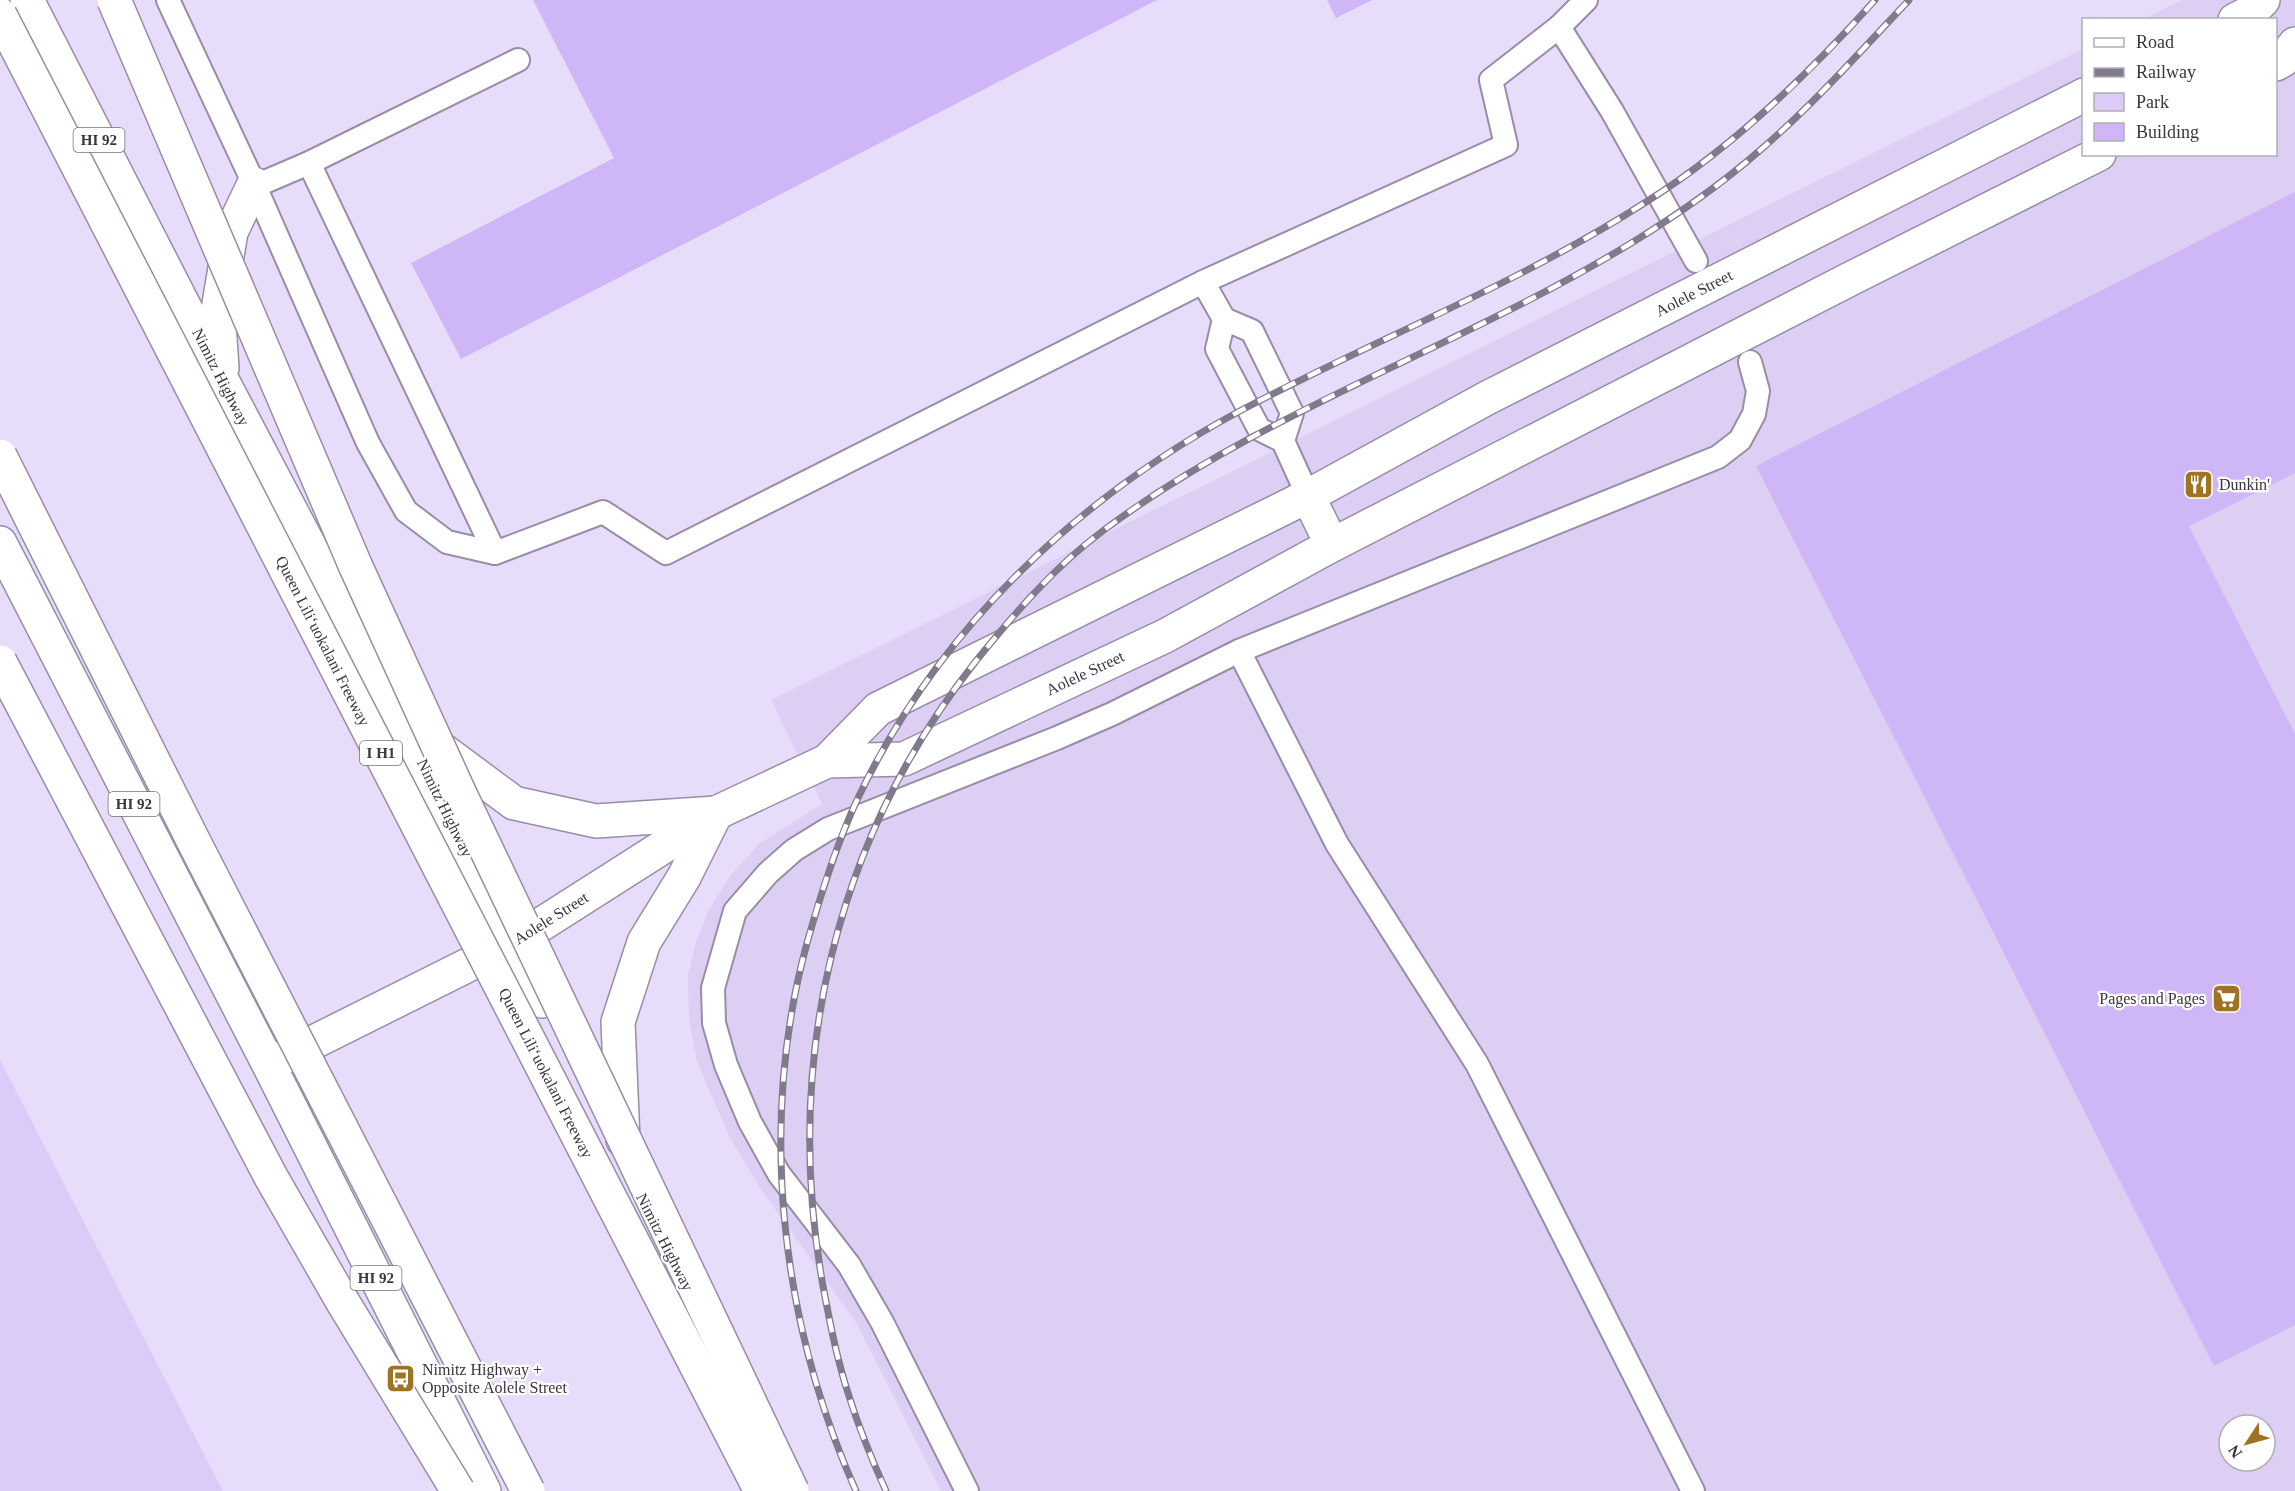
<svg xmlns="http://www.w3.org/2000/svg" width="2295" height="1491" viewBox="0 0 2295 1491" font-family="Georgia,serif">
	<style>
		.built { fill: #dccff3; fill-rule: evenodd }
		.green { fill: #dccaf9 }
		.building { fill: #cfb6f7 }
		.lines { fill: none; stroke-linecap: round; stroke-linejoin: round }
		.lane-casing { stroke: #978da7; stroke-width: 26 }
		.street-casing { stroke: #978da7; stroke-width: 36 }
		.primary-casing { stroke: #978da7; stroke-width: 36 }
		.lane { stroke: #fff; stroke-width: 22 }
		.street { stroke: #fff; stroke-width: 33 }
		.primary { stroke: #fff; stroke-width: 33 }
		.rail-casing { stroke: #807a8c; stroke-width: 7 }
		.rail { stroke: #fff; stroke-width: 4.5; stroke-dasharray: 14; stroke-linecap: butt }
		.highway-bridge-casing { stroke: #978da7; stroke-width: 36; stroke-linecap: butt }
		.highway-bridge { stroke: #fff; stroke-width: 33 }
		.labels { text-anchor: middle; dominant-baseline: central; stroke-width: 4.5; stroke-linejoin: round; paint-order: stroke }
		.shield { fill: #fff; stroke: #747279; stroke-width: 1.5 }
		.shield-label { font-size: 15px; font-weight: bold; fill: #393540 }
		.street-label { font-size: 16px; fill: #393540; stroke: #fff }
		.poi-label { font-size: 16px; fill: #393540; stroke: #fff; text-anchor: start }
	</style>
	<rect width="100%" height="100%" fill="#e7ddfa"/>
	<!-- built -->
	<path class="built" d="M2182,0H2295V1491H941L857,1324L763,1192L730,1138L697,1062L689,1018L688,976L696,943L707,913L730,876L759,844L822,804L771,700L2083,49L2084,154H2276V20L2143,19ZM2229,1425H2265V1461H2229Z"/>
	<!-- green -->
	<path class="green" d="M0,1060L223,1491H0Z"/>
	<!-- building -->
	<g class="building">
		<path d="M533,0H1157L461,359L411,263L614,158Z"/>
		<path d="M1327,0H1372L1336,18Z"/>
		<path d="M2295,192V473L2189,526L2295,734V1325L2214,1366L1756,466Z"/>
	</g>
	<g class="lines">
		<defs>
			<g id="lane">
				<path d="M168,0L254,184L368,443L406,511L447,542L495,553"/>
				<path d="M1559,27L1586,0"/>
				<path d="M518,60L309,163L495,553L603,512L666,553L1203,282L1506,145L1491,80L1559,27L1612,111L1696,261"/>
				<path d="M254,184L267,181L309,163"/>
				<path d="M1203,282L1224,319L1252,331L1292,413L1283,441"/>
				<path d="M1224,319L1217,349L1259,429L1283,441L1308,496"/>
				<path d="M1239,651L1337,844L1477,1064L1693,1491"/>
				<path d="M967,1491L882,1322L849,1265L779,1174L750,1122L726,1065L714,1023L713,988L735,911L768,873L794,850L828,829L1057,738L1112,714L1239,651L1718,457L1740,440L1754,414L1758,391L1750,362"/>
			</g>
			<g id="street">
				<path d="M2235,20L2251,12L2263,0"/>
				<path d="M2276,64L2283,60L2295,44"/>
				<path d="M1308,496L1332,545"/>
				<path d="M827,761L904,759L1165,636L1332,545L1854,277L2099,154"/>
				<path d="M274,1062L512,943L716,813L827,761L878,709L1308,496L1487,398L2084,95"/>
			</g>
			<g id="primary">
				<path d="M27,0L223,382L401,720L542,1001"/>
				<path d="M222,368L218,310L231,232L254,184"/>
				<path d="M0,543L269,1065L484,1491"/>
				<path d="M429,740L514,803L596,821L716,813"/>
				<path d="M623,1140L618,1022L644,942L684,877L716,813"/>
			</g>
		</defs>
		<!-- lane casing -->
		<use href="#lane" class="lane-casing"/>
		<!-- street casing -->
		<use href="#street" class="street-casing"/>
		<!-- primary casing -->
		<use href="#primary" class="primary-casing"/>
		<!-- lane -->
		<use href="#lane" class="lane"/>
		<!-- street -->
		<use href="#street" class="street"/>
		<!-- primary -->
		<use href="#primary" class="primary"/>
		<defs>
			<g id="rail">
				<path d="M856,1491C780,1321 758,1123 807,943C821,893 836,845 858,798C937,631 1076,499 1238,412C1373,340 1517,285 1646,202C1732,148 1808,75 1875,0"/>
				<path d="M886,1491C872,1460 859,1428 849,1396C837,1360 830,1323 823,1286C783,1062 834,840 976,661C1014,614 1055,566 1104,530C1266,409 1462,347 1633,242C1677,215 1719,186 1758,152C1812,106 1860,52 1909,0"/>
			</g>
		</defs>
		<!-- rail casing -->
		<use href="#rail" class="rail-casing"/>
		<!-- rail -->
		<use href="#rail" class="rail"/>
		<defs>
			<g id="highway-bridge">
				<path d="M114,0L356,567L459,792L792,1491"/>
				<path d="M0,15L761,1491"/>
				<path d="M0,456L196,846L528,1491"/>
				<path d="M0,662L271,1177L344,1304L458,1491"/>
			</g>
		</defs>
		<!-- highway-bridge casing -->
		<use href="#highway-bridge" class="highway-bridge-casing"/>
		<!-- highway-bridge -->
		<use href="#highway-bridge" class="highway-bridge"/>
	</g>
	<!-- icons -->
	<defs>
		<symbol id="restaurant-square" viewBox="-11 -11 22 22"><rect x="-9" y="-9" width="18" height="18" rx="4" fill="#a07224" stroke="#fff"/><path d="M-5-6h1v4h1v-4h1v4h1v-4h1v5L-1.5 .5V6h-2V.5L-5-1ZM5-6V6H3V1.5H1.5Q1.5-4 5-6Z" fill="#fff"/></symbol>
		<symbol id="supermarket-square" viewBox="-11 -11 22 22"><rect x="-9" y="-9" width="18" height="18" rx="4" fill="#a07224" stroke="#fff"/><path d="M-6-5.5h2.5l.6 2H6L4.5 2H-2.5L-4.4-4H-6ZM-1.5 3.2a1.3 1.3 0 1 0 .1 0ZM3 3.2a1.3 1.3 0 1 0 .1 0Z" fill="#fff"/></symbol>
		<symbol id="bus-square" viewBox="-11 -11 22 22"><rect x="-9" y="-9" width="18" height="18" rx="4" fill="#a07224" stroke="#fff"/><path d="M-5-6H5V4H4V6H2V4H-2V6H-4V4H-5ZM-3.5-4V0h7V-4ZM-3.5 1.2v1.5H-2V1.2ZM2 1.2v1.5H3.5V1.2Z" fill="#fff"/></symbol>
	</defs>
	<g fill-rule="evenodd">
		<use href="#restaurant-square" x="2182" y="468" width="33" height="33"/>
		<use href="#supermarket-square" x="2210" y="982" width="33" height="33"/>
		<use href="#bus-square" x="384" y="1362" width="33" height="33"/>
	</g>
	<g class="labels">
		<!-- shield labels -->
		<g class="shield">
			<rect x="73.5" y="128" width="51" height="24" rx="4.5"/>
			<rect x="360" y="741" width="42" height="24" rx="4.5"/>
			<rect x="108.5" y="792" width="51" height="24" rx="4.5"/>
			<rect x="350.5" y="1266" width="51" height="24" rx="4.5"/>
		</g>
		<g class="shield-label">
			<text x="99" y="140">HI 92</text>
			<text x="381" y="753">I H1</text>
			<text x="134" y="804">HI 92</text>
			<text x="376" y="1278">HI 92</text>
		</g>
		<!-- street labels -->
		<g class="street-label">
			<text transform="translate(1694 293) rotate(-27)">Aolele Street</text>
			<text transform="translate(221 377) rotate(63)">Nimitz Highway</text>
			<text transform="translate(323 641) rotate(63)">Queen Liliʻuokalani Freeway</text>
			<text transform="translate(1085 673) rotate(-25)">Aolele Street</text>
			<text transform="translate(445 808) rotate(64)">Nimitz Highway</text>
			<text transform="translate(551 918) rotate(-32)">Aolele Street</text>
			<text transform="translate(546 1073) rotate(63)">Queen Liliʻuokalani Freeway</text>
			<text transform="translate(665 1242) rotate(63)">Nimitz Highway</text>
		</g>
		<!-- poi labels -->
		<g class="poi-label">
			<text x="2219" y="484">Dunkin'</text>
			<text x="2205" y="998" text-anchor="end">Pages and Pages</text>
			<text x="422" y="1369">Nimitz Highway +<tspan x="422" dy="18">Opposite Aolele Street</tspan></text>
		</g>
	</g>
	<!-- legend -->
	<rect x="2082" y="18" width="195" height="138" fill="#ffffff" stroke="#b0aeb3" stroke-width="1.5"/>
	<rect x="2094" y="38" width="30" height="9" fill="#ffffff" stroke="#b0aeb3" stroke-width="1.5"/>
	<text x="2136" y="48" font-size="18" fill="#393540">Road</text>
	<rect x="2094" y="68" width="30" height="9" fill="#807a8c" stroke="#b0aeb3" stroke-width="1.5"/>
	<text x="2136" y="78" font-size="18" fill="#393540">Railway</text>
	<rect x="2094" y="93" width="30" height="18" fill="#dccaf9" stroke="#b0aeb3" stroke-width="1.5"/>
	<text x="2136" y="108" font-size="18" fill="#393540">Park</text>
	<rect x="2094" y="123" width="30" height="18" fill="#cfb6f7" stroke="#b0aeb3" stroke-width="1.5"/>
	<text x="2136" y="138" font-size="18" fill="#393540">Building</text>
	<!-- north arrow -->
	<g transform="translate(2247 1443) rotate(234)"><circle r="28" fill="#ffffff" stroke="#b0aeb3" stroke-width="1.5"/>
	<path d="M0-4.5L10 22L0 15L-10 22Z" fill="#a07224"/>
	<text y="-9" font-size="16" font-weight="bold" text-anchor="middle" fill="#393540">N</text>
	</g>
</svg>
